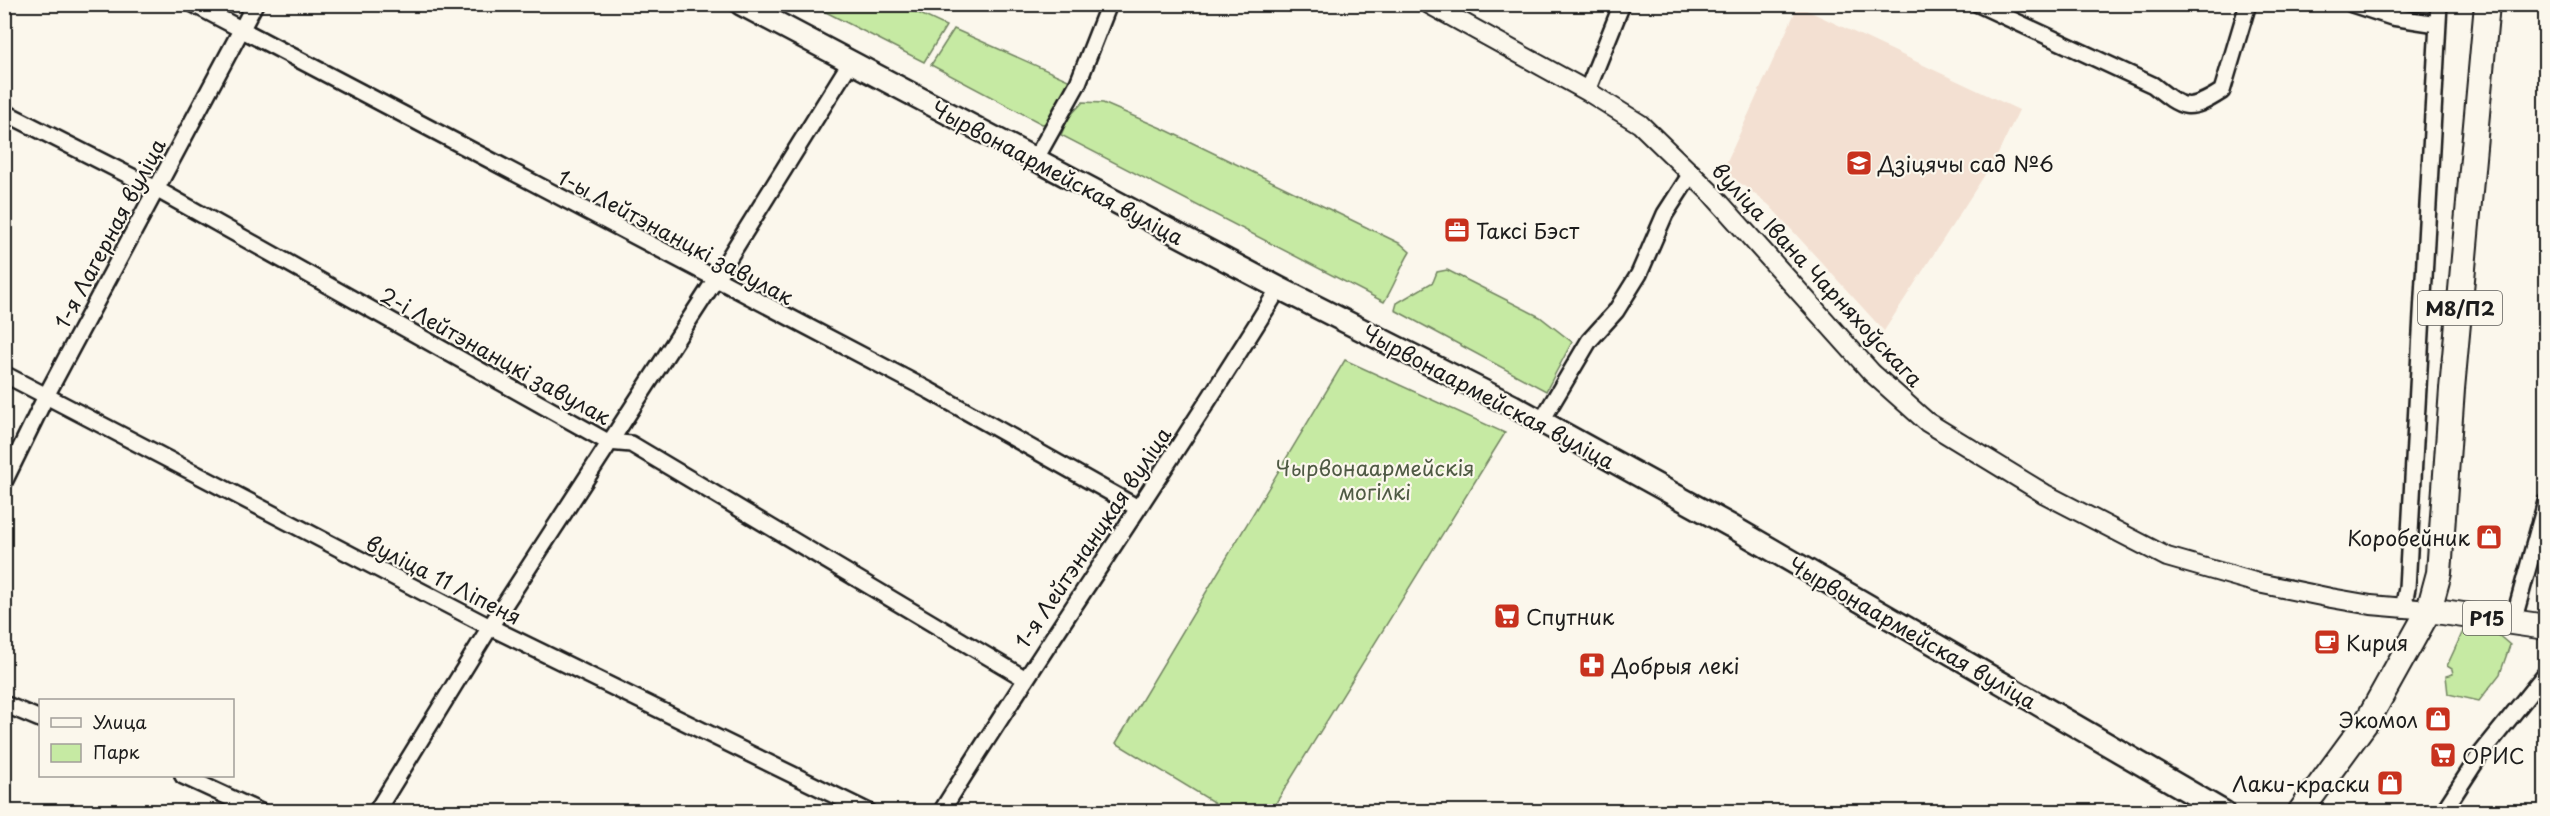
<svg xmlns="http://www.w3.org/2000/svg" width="2550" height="816" viewBox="0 0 2550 816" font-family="'Playpen Sans',sans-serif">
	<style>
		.built { fill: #f3e0d2 }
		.green { fill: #c6eaa3; stroke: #718360; stroke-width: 1.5 }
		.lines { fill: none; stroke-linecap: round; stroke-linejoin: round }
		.minor-casing { stroke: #1c1c1c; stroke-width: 20 }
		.tertiary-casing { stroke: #1c1c1c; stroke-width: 22 }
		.secondary-casing { stroke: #1c1c1c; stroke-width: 26 }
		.primary-casing { stroke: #1c1c1c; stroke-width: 28 }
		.minor { stroke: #fbf7ec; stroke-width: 15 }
		.tertiary { stroke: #fbf7ec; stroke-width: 18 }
		.secondary { stroke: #fbf7ec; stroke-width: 21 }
		.primary { stroke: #fbf7ec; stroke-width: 24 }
		.labels { text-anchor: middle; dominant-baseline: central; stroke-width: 4.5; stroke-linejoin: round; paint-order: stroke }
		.shield { fill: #fbf7ec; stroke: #5f5e5a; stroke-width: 1.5 }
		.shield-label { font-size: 20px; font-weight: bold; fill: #1c1c1c }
		.poi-label { font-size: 21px; fill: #1c1c1c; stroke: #fbf7ec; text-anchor: start }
		.street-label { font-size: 21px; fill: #1c1c1c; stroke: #fbf7ec }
		.park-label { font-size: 21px; fill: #4f5a44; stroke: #fbf7ec }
	</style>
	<rect width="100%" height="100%" fill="#fbf7ec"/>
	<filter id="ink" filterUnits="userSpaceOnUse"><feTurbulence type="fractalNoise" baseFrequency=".0167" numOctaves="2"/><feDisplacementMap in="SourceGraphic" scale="12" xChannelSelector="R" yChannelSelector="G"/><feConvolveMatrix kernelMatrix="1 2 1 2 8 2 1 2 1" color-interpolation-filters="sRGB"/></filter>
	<g filter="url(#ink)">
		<!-- built -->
		<path class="built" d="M1798,6L2019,110L1997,156L1884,331L1769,205L1723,170Z"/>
		<!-- green -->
		<g class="green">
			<path d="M812,5H901L946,26L924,62Z"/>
			<path d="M954,29L1075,83L1048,123L1042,124L931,65Z"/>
			<path d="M1083,102L1103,103L1168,131L1401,244L1410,252C1400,268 1394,287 1384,302L1061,135L1068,118Z"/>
			<path d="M1447,270L1540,317L1572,342L1546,391L1395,310L1397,303L1433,282L1437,272Z"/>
			<path d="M1345,360L1505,433L1271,811H1228L1116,743Z"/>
			<path d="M2464,629L2496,633L2510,645L2500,674L2479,701L2448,694L2446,676L2453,674L2452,669L2447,666Z"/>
		</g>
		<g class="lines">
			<defs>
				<g id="minor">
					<path d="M193,4L930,391L1138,508"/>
					<path d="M1978,4L2153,85C2183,109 2188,113 2222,91L2248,4"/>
					<path d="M2352,4L2392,17L2437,24"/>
					<path d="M1587,91L1622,4"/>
					<path d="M4,112L156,189L608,442L631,444L1024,678"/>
					<path d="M1035,160L1078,83L1109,4"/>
					<path d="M4,374L490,627L869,812"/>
					<path d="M1541,422L1589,341L1616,311L1639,274L1665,214L1692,172"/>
					<path d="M4,482L47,394L255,4"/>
					<path d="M2403,609L2407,588L2439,4"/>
					<path d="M2513,622L2546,502"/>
					<path d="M4,704L40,719"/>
					<path d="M183,776L261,812"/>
					<path d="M376,812L490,627L715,280L850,63"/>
					<path d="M941,812C1051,635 1171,465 1279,288"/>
					<path d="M2443,812L2480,755L2546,673"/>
				</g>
				<path id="tertiary" d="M1429,4L1587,91L1640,124L1710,192L1872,373L1927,422L2045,494L2167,557L2258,583L2331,598L2371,605L2429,610"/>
				<path id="secondary" d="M741,4L1279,288L1513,406L1731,526L2224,812"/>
				<g id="primary">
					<path d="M2429,610L2546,627"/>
					<path d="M2300,812L2369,718L2429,610L2439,573L2452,389L2487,4"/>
				</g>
			</defs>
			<!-- minor casing -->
			<use href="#minor" class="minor-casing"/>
			<!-- tertiary casing -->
			<use href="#tertiary" class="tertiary-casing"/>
			<!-- secondary casing -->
			<use href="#secondary" class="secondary-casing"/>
			<!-- primary casing -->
			<use href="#primary" class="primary-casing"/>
			<!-- minor -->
			<use href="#minor" class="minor"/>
			<!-- tertiary -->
			<use href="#tertiary" class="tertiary"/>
			<!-- secondary -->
			<use href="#secondary" class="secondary"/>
			<!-- primary -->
			<use href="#primary" class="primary"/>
		</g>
	</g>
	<!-- icons -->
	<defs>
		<symbol id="school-square" viewBox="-11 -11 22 22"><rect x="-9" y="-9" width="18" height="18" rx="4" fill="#c8321e" stroke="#fbf7ec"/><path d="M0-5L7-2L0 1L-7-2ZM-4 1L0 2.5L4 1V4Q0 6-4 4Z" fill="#fff"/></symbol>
		<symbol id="office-square" viewBox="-11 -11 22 22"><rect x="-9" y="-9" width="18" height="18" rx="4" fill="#c8321e" stroke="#fbf7ec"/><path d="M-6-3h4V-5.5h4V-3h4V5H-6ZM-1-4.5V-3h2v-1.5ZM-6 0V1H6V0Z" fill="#fff"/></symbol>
		<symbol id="shop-square" viewBox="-11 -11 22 22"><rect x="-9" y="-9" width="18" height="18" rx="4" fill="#c8321e" stroke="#fbf7ec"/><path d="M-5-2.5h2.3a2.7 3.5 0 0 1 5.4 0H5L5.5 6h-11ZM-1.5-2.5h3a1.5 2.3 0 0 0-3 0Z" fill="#fff"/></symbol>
		<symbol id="supermarket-square" viewBox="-11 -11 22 22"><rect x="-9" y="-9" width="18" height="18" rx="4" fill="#c8321e" stroke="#fbf7ec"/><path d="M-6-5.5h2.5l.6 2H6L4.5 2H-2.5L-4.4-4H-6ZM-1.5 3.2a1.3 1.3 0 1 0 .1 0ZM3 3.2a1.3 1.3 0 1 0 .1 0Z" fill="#fff"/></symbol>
		<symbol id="cafe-square" viewBox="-11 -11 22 22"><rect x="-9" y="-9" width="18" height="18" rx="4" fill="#c8321e" stroke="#fbf7ec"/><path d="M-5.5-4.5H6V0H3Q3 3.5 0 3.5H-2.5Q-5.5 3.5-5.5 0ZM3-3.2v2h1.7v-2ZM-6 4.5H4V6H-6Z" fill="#fff"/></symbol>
		<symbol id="pharmacy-square" viewBox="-11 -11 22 22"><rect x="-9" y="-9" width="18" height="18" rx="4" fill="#c8321e" stroke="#fbf7ec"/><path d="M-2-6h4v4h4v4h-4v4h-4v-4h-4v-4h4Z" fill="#fff"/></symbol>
	</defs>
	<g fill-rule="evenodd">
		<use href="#school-square" x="1844" y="148" width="30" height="30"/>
		<use href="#office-square" x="1442" y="215" width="30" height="30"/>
		<use href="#shop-square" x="2474" y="522" width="30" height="30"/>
		<use href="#supermarket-square" x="1492" y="601" width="30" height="30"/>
		<use href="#cafe-square" x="2312" y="627" width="30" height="30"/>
		<use href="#pharmacy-square" x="1577" y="650" width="30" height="30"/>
		<use href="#shop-square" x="2423" y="704" width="30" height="30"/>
		<use href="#supermarket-square" x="2428" y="740" width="30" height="30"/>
		<use href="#shop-square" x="2375" y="768" width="30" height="30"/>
	</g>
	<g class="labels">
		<!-- shield labels -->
		<g class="shield">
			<rect x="2418" y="291" width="84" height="34" rx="4.5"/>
			<rect x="2463" y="601" width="48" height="34" rx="4.5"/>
		</g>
		<g class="shield-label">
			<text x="2460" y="308">М8/П2</text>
			<text x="2487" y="618">Р15</text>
		</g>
		<!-- poi labels -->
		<g class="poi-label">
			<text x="1878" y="163">Дзіцячы сад №6</text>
			<text x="1476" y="230">Таксі Бэст</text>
			<text x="2470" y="537" text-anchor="end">Коробейник</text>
			<text x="1526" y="616">Спутник</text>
			<text x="2346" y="642">Кирия</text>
			<text x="1612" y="665">Добрыя лекі</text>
			<text x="2418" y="719" text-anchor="end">Экомол</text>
			<text x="2462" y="755">ОРИС</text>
			<text x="2370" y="783" text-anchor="end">Лаки-краски</text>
		</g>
		<!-- street labels -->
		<g class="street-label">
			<text transform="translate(1058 172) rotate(28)">Чырвонаармейская вуліца</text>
			<text transform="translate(109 233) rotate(-62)">1-я Лагерная вуліца</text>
			<text transform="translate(676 236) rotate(28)">1-ы Лейтэнанцкі завулак</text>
			<text transform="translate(1818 274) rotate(47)">вуліца Івана Чарняхоўскага</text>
			<text transform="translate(496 355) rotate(29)">2-і Лейтэнанцкі завулак</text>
			<text transform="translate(1489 396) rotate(28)">Чырвонаармейская вуліца</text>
			<text transform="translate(1092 537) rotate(-56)">1-я Лейтэнанцкая вуліца</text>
			<text transform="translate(444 579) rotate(27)">вуліца 11 Ліпеня</text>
			<text transform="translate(1913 632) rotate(30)">Чырвонаармейская вуліца</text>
		</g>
		<!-- park labels -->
		<g class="park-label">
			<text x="1375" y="467">Чырвонаармейскія<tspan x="1375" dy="24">могілкі</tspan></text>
		</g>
	</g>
	<!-- margin -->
	<rect width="2550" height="816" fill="none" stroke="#fbf7ec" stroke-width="24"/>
	<rect x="12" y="12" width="2526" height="792" fill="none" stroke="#1c1c1c" stroke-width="2" filter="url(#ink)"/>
	<!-- legend -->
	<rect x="39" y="699" width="195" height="78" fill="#fbf7ec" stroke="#a29f99" stroke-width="1.5"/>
	<rect x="51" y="718" width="30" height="9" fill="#fbf7ec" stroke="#a29f99" stroke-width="1.5"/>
	<text x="93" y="729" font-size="18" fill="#1c1c1c">Улица</text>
	<rect x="51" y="744" width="30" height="18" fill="#c6eaa3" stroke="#a29f99" stroke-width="1.5"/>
	<text x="93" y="759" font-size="18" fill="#1c1c1c">Парк</text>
</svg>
